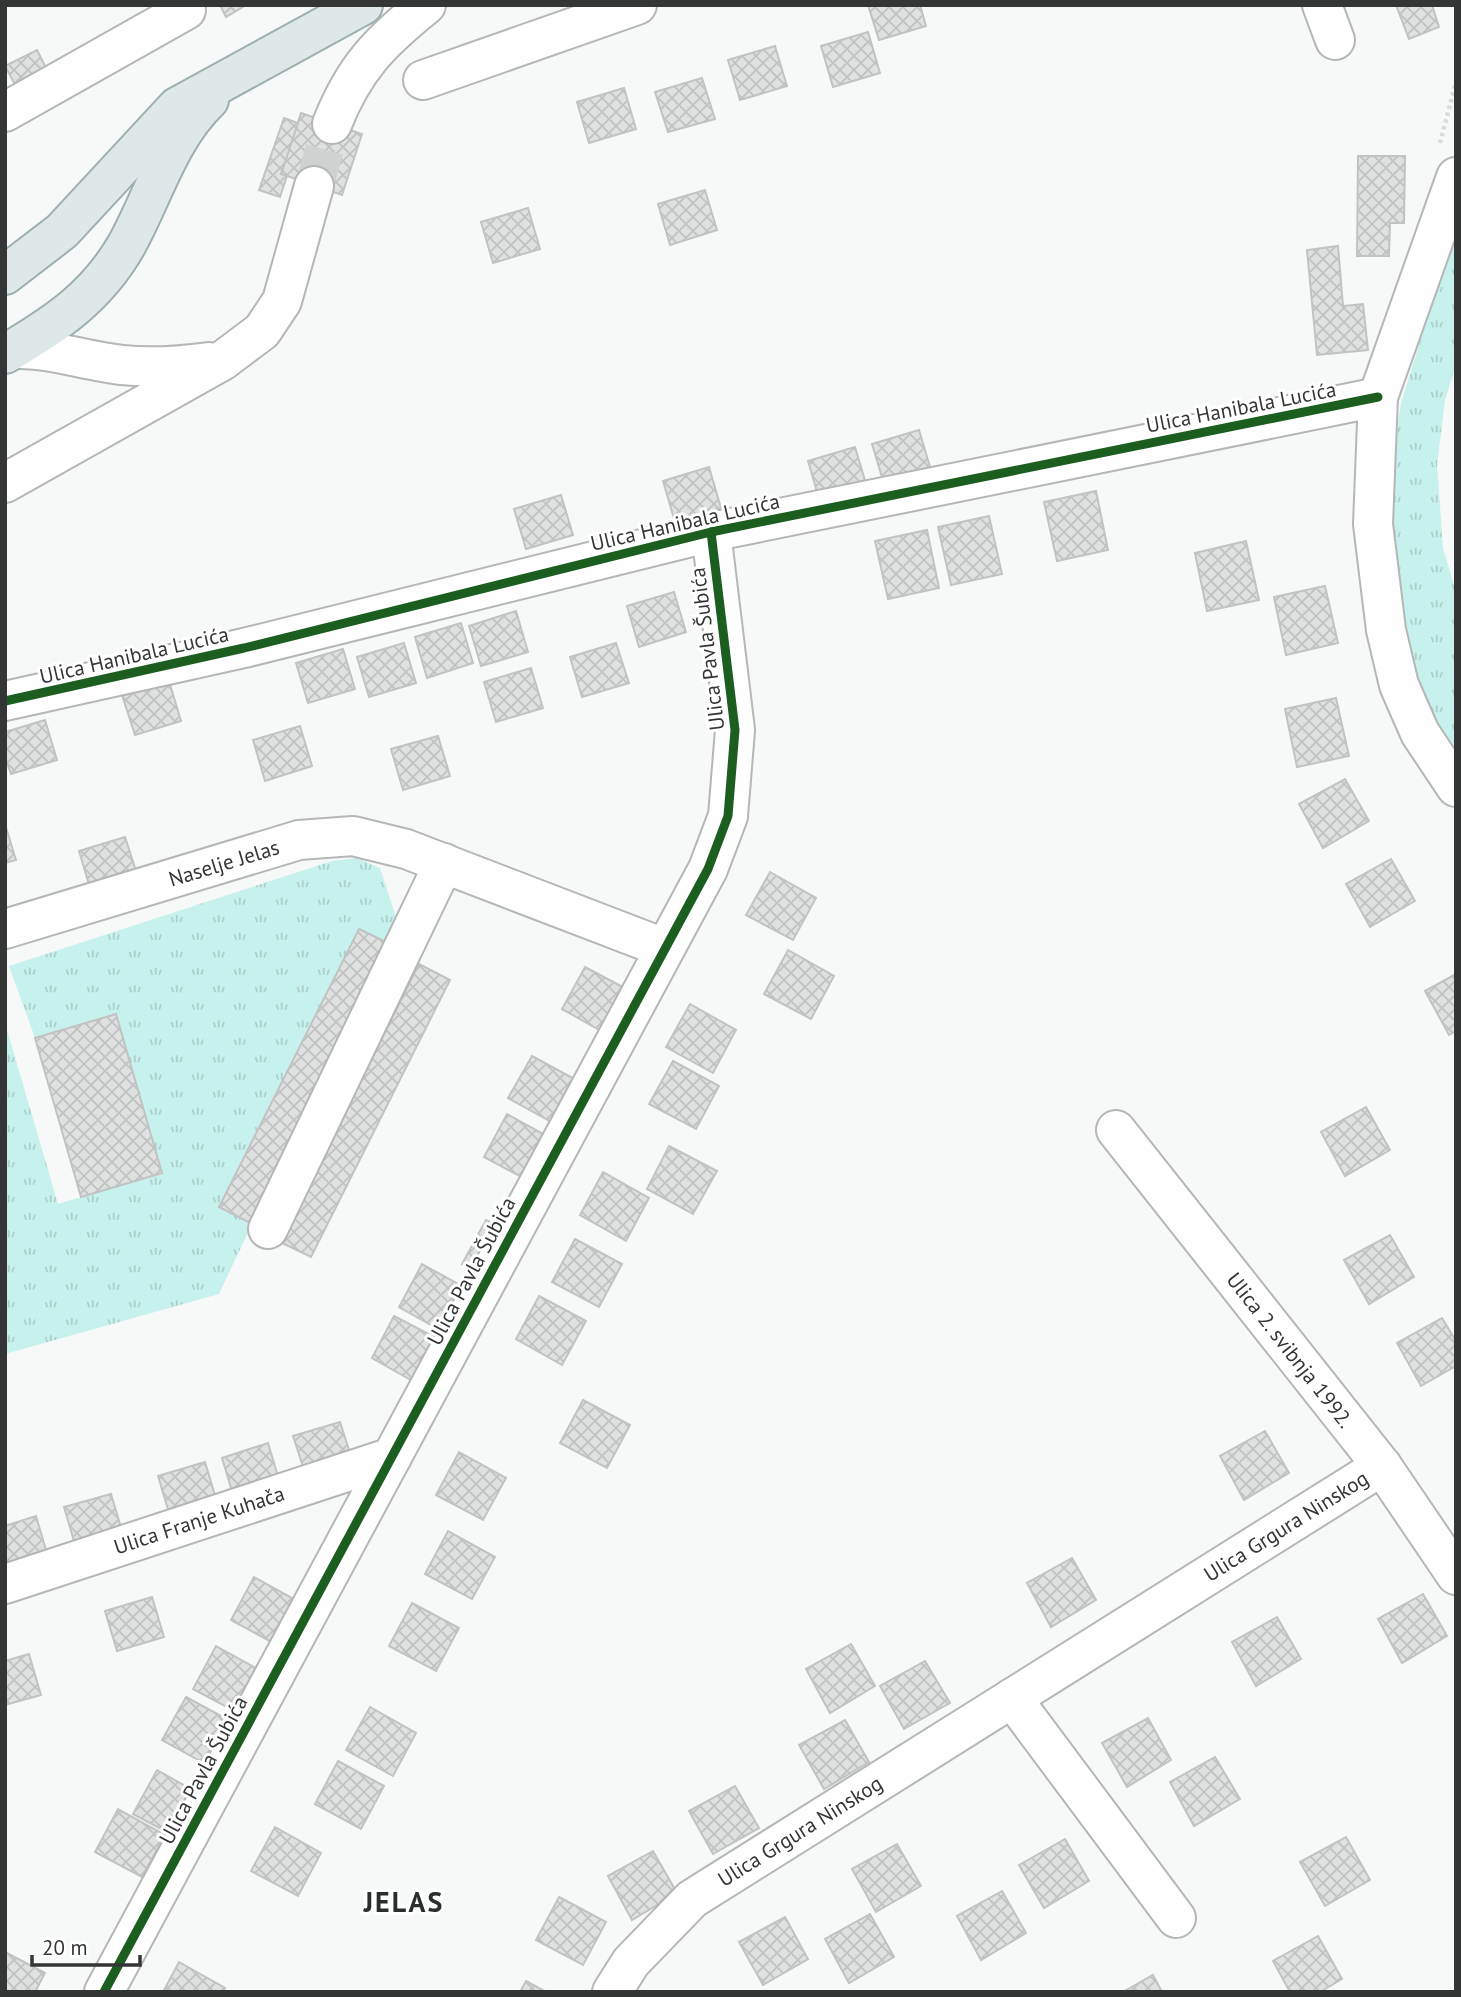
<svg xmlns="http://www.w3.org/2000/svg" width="1461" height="1997" viewBox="0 0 1461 1997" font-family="'PT Sans',sans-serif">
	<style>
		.grass { fill: url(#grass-tufts) }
		.building { fill: url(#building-cross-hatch); stroke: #c1c3c3; stroke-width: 2 }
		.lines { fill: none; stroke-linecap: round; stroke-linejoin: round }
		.minor-tunnel { stroke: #cfd2d1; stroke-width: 38; stroke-dasharray: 38 19; stroke-linecap: butt }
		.minor-casing { stroke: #b5b7b7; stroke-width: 42 }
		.major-casing { stroke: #9dafae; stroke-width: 42 }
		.path { stroke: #dadada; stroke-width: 4.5; stroke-dasharray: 3.5 3.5; stroke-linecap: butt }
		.minor { stroke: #fefefe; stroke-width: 38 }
		.major { stroke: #dfe8e8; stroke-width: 38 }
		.cycleway-casing { stroke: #fff; stroke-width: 13 }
		.cycleway { stroke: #1b5e20; stroke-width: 9 }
		.labels { text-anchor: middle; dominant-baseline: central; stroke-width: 6; stroke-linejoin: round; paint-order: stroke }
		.street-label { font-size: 21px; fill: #343636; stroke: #fff }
		.district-label { font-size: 28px; font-weight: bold; letter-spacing: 2px; fill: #292d2c; stroke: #fff }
	</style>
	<defs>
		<pattern id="grass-tufts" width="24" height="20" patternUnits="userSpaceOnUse" patternTransform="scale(1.75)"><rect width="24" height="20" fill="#c7f1ec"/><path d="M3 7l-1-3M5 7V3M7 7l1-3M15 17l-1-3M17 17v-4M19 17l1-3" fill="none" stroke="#accfcb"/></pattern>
		<pattern id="building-cross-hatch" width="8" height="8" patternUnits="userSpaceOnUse" patternTransform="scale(1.75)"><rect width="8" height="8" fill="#dfe1e1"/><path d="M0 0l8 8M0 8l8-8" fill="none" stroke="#c0c2c2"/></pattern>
	</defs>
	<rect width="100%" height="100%" fill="#f6f9f8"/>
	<!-- grass -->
	<g class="grass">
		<path d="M1456,226V365L1445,400L1437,465L1443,548L1456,592V762L1421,700L1404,643L1386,496L1401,403Z"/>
		<path d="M357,858L380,868L398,923L219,1207L252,1224L219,1294L5,1354V1023L58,1204L161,1173L116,1015L35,1038L9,966L332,861Z"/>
	</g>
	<!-- building -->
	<g class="building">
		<path d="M220,5H246L226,17Z"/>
		<path d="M868,5H920L926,26L879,40Z"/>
		<path d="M1396,5H1432L1439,27L1409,39Z"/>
		<path d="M868,32L880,73L833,87L821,46Z"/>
		<path d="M775,46L787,86L740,100L728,60Z"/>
		<path d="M37,50L50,76L19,92L5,66Z"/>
		<path d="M702,78L715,119L668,132L655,92Z"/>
		<path d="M624,88L636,129L589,143L577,102Z"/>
		<path d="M301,113L362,134L342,195L281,174Z"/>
		<path d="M284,118L298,123L281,174L287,176L280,197L259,190Z"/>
		<path d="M1358,156H1405L1404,223H1390L1389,256H1357Z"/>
		<path d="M705,190L717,230L670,245L658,204Z"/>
		<path d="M528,208L540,249L493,263L481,222Z"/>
		<path d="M1338,246L1343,306L1363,304L1368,350L1317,355L1307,250Z"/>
		<path d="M919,430L931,470L884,484L872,444Z"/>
		<path d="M855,447L867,487L820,502L808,461Z"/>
		<path d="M709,467L721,508L675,522L663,481Z"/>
		<path d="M1096,491L1108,550L1057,561L1044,502Z"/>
		<path d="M561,495L573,535L526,549L514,509Z"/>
		<path d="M989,516L1002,574L951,585L938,527Z"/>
		<path d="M927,530L939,588L888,599L875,541Z"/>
		<path d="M1246,541L1259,600L1207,611L1195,553Z"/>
		<path d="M1325,586L1338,643L1286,655L1274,597Z"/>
		<path d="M674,592L686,632L639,647L627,606Z"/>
		<path d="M516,611L528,652L481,666L469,626Z"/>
		<path d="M461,623L473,663L427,678L415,637Z"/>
		<path d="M404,643L416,683L369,697L357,657Z"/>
		<path d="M616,643L629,683L582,697L570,657Z"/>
		<path d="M343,649L355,689L308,703L296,663Z"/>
		<path d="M531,668L543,708L496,722L484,682Z"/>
		<path d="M169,681L181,721L135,735L122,695Z"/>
		<path d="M1336,698L1349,756L1297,767L1285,709Z"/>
		<path d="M45,720L57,760L11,774L5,757V732Z"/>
		<path d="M300,726L312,766L265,781L253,740Z"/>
		<path d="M438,736L450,776L403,790L391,749Z"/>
		<path d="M1345,779L1369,821L1323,848L1299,804Z"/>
		<path d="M5,824L16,860L5,863Z"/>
		<path d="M125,837L138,877L91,891L79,851Z"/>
		<path d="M1391,859L1415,901L1370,927L1346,884Z"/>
		<path d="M770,872L816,898L793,940L746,915Z"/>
		<path d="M359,929L392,945L252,1224L219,1207Z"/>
		<path d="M788,950L834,976L811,1019L764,994Z"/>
		<path d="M419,964L450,980L311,1257L280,1242Z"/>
		<path d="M585,967L632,992L608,1035L562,1009Z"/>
		<path d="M1456,974V1031L1449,1035L1425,991Z"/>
		<path d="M690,1004L736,1030L713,1073L666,1047Z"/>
		<path d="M116,1014L162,1173L81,1197L35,1038Z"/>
		<path d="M532,1056L578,1081L555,1124L508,1098Z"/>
		<path d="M673,1061L719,1086L696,1129L649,1104Z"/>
		<path d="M1366,1107L1390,1150L1345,1176L1321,1132Z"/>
		<path d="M507,1114L554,1140L531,1182L484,1157Z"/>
		<path d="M669,1146L717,1171L693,1214L647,1189Z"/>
		<path d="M603,1172L649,1198L626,1241L580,1215Z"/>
		<path d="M486,1220L507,1231L483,1275L462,1264Z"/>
		<path d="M1390,1235L1414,1277L1369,1304L1344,1260Z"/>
		<path d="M575,1239L622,1264L599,1307L552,1282Z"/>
		<path d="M422,1264L469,1290L445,1333L399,1307Z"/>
		<path d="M539,1296L586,1321L562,1365L516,1339Z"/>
		<path d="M394,1316L442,1341L418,1384L372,1358Z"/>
		<path d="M1442,1318L1456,1341V1366L1421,1386L1397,1343Z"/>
		<path d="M583,1400L630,1425L607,1468L560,1443Z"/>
		<path d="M340,1422L353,1462L306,1476L293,1436Z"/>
		<path d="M1265,1431L1289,1473L1244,1500L1220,1456Z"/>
		<path d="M268,1443L280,1483L234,1498L222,1458Z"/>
		<path d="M459,1452L506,1478L483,1520L436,1495Z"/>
		<path d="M205,1462L217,1502L170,1516L158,1476Z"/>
		<path d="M111,1494L123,1534L76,1548L64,1507Z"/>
		<path d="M36,1516L48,1557L5,1570V1526Z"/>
		<path d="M448,1531L495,1557L472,1599L425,1574Z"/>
		<path d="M1072,1558L1096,1600L1051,1627L1027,1583Z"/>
		<path d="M254,1577L301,1603L277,1645L231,1620Z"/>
		<path d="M1423,1594L1447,1636L1402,1663L1378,1619Z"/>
		<path d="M152,1597L164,1637L117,1651L105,1611Z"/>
		<path d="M412,1603L459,1628L436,1671L389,1646Z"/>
		<path d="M1277,1617L1301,1659L1256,1686L1232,1642Z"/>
		<path d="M851,1644L875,1686L830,1713L806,1669Z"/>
		<path d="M216,1646L263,1672L240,1714L193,1689Z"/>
		<path d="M29,1654L41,1695L5,1705V1661Z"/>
		<path d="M925,1661L950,1703L904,1729L880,1686Z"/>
		<path d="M186,1697L232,1722L209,1766L162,1740Z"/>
		<path d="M370,1707L416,1733L393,1776L346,1750Z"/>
		<path d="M1148,1718L1171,1760L1127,1787L1102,1743Z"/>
		<path d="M845,1720L869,1762L824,1789L799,1745Z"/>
		<path d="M1215,1757L1240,1799L1194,1826L1170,1782Z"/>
		<path d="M338,1761L384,1786L361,1829L315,1804Z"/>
		<path d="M157,1770L203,1796L180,1839L133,1814Z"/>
		<path d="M735,1786L759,1828L713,1854L689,1811Z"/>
		<path d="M118,1809L165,1835L142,1877L95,1852Z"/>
		<path d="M275,1827L321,1853L298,1896L251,1871Z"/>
		<path d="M1346,1837L1370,1880L1325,1906L1300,1862Z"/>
		<path d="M1065,1839L1089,1881L1044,1908L1019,1865Z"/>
		<path d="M897,1844L921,1886L876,1912L852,1869Z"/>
		<path d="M653,1851L677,1893L632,1920L608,1876Z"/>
		<path d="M1002,1891L1026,1933L981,1960L957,1916Z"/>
		<path d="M559,1897L606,1922L583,1965L536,1940Z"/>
		<path d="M870,1914L894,1957L849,1983L825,1939Z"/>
		<path d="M785,1917L808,1959L763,1985L739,1942Z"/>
		<path d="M1318,1936L1342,1979L1320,1992H1290L1273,1961Z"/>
		<path d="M5,1952L45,1973L35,1992H5Z"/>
		<path d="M179,1962L225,1988L223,1992H163Z"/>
		<path d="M1153,1975L1162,1992H1123Z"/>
		<path d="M526,1981L546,1992H520Z"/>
	</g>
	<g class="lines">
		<!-- minor-tunnel -->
		<path class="minor-tunnel" d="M314,186L332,124"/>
		<defs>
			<g id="minor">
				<path d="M1322,5L1335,40"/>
				<path d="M423,80L637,5"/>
				<path d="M5,112L186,10"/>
				<path d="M332,124C354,68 380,42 426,5"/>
				<path d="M1456,177L1378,397L1373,524L1386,630L1399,685L1420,733L1456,787"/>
				<path d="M14,349C51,348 85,361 122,365C151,368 179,366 209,362"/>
				<path d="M5,483L222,361L262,331L282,301L314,186"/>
				<path d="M5,701L244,648L711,532L1378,397"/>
				<path d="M5,929L299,840L353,836L406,849L664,948"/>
				<path d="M1116,1130L1382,1466L1456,1575"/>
				<path d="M268,1229L444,863"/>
				<path d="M5,1584L392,1457"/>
				<path d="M1012,1698L1176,1918"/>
				<path d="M104,1992L708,869L728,816L735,730L711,532"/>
				<path d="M612,1992L631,1962L692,1899L1382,1466"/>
			</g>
			<g id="major">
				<path d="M5,275L62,231L177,107L363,5"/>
				<path d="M5,354C56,324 97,297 127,244C153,197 169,138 209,100"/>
			</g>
		</defs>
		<!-- minor casing -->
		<use href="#minor" class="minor-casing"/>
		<!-- major casing -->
		<use href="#major" class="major-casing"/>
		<!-- path -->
		<path class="path" d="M1440,143L1456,82"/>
		<!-- minor -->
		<use href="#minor" class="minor"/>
		<!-- major -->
		<use href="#major" class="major"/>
		<defs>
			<g id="cycleway">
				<path d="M5,701L244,648L711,532L1378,397"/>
				<path d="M104,1992L708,869L728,816L735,730L711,532"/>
			</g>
		</defs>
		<!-- cycleway casing -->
		<use href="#cycleway" class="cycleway-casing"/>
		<!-- cycleway -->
		<use href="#cycleway" class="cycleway"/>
	</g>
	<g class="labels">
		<!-- street labels -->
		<g class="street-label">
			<text transform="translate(1241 407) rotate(-11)">Ulica Hanibala Lucića</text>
			<text transform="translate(685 522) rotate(-13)">Ulica Hanibala Lucića</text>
			<text transform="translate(707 649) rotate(-97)">Ulica Pavla Šubića</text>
			<text transform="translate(134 655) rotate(-13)">Ulica Hanibala Lucića</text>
			<text transform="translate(224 863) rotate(-17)">Naselje Jelas</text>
			<text transform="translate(471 1271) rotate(-62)">Ulica Pavla Šubića</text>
			<text transform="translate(1290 1350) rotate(52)">Ulica 2. svibnja 1992.</text>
			<text transform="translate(199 1520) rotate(-18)">Ulica Franje Kuhača</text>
			<text transform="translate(1286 1526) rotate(-32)">Ulica Grgura Ninskog</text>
			<text transform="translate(203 1770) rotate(-62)">Ulica Pavla Šubića</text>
			<text transform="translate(800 1831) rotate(-32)">Ulica Grgura Ninskog</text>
		</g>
		<!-- district labels -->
		<g class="district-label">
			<text x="404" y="1901">JELAS</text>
		</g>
	</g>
	<!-- border -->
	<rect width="1461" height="1997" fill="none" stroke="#343636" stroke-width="14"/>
	<!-- scale -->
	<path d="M32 1955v10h108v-10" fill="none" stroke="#343636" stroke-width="3.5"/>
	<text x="42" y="1955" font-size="21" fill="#343636" stroke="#ffffff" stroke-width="5" paint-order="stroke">20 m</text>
</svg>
